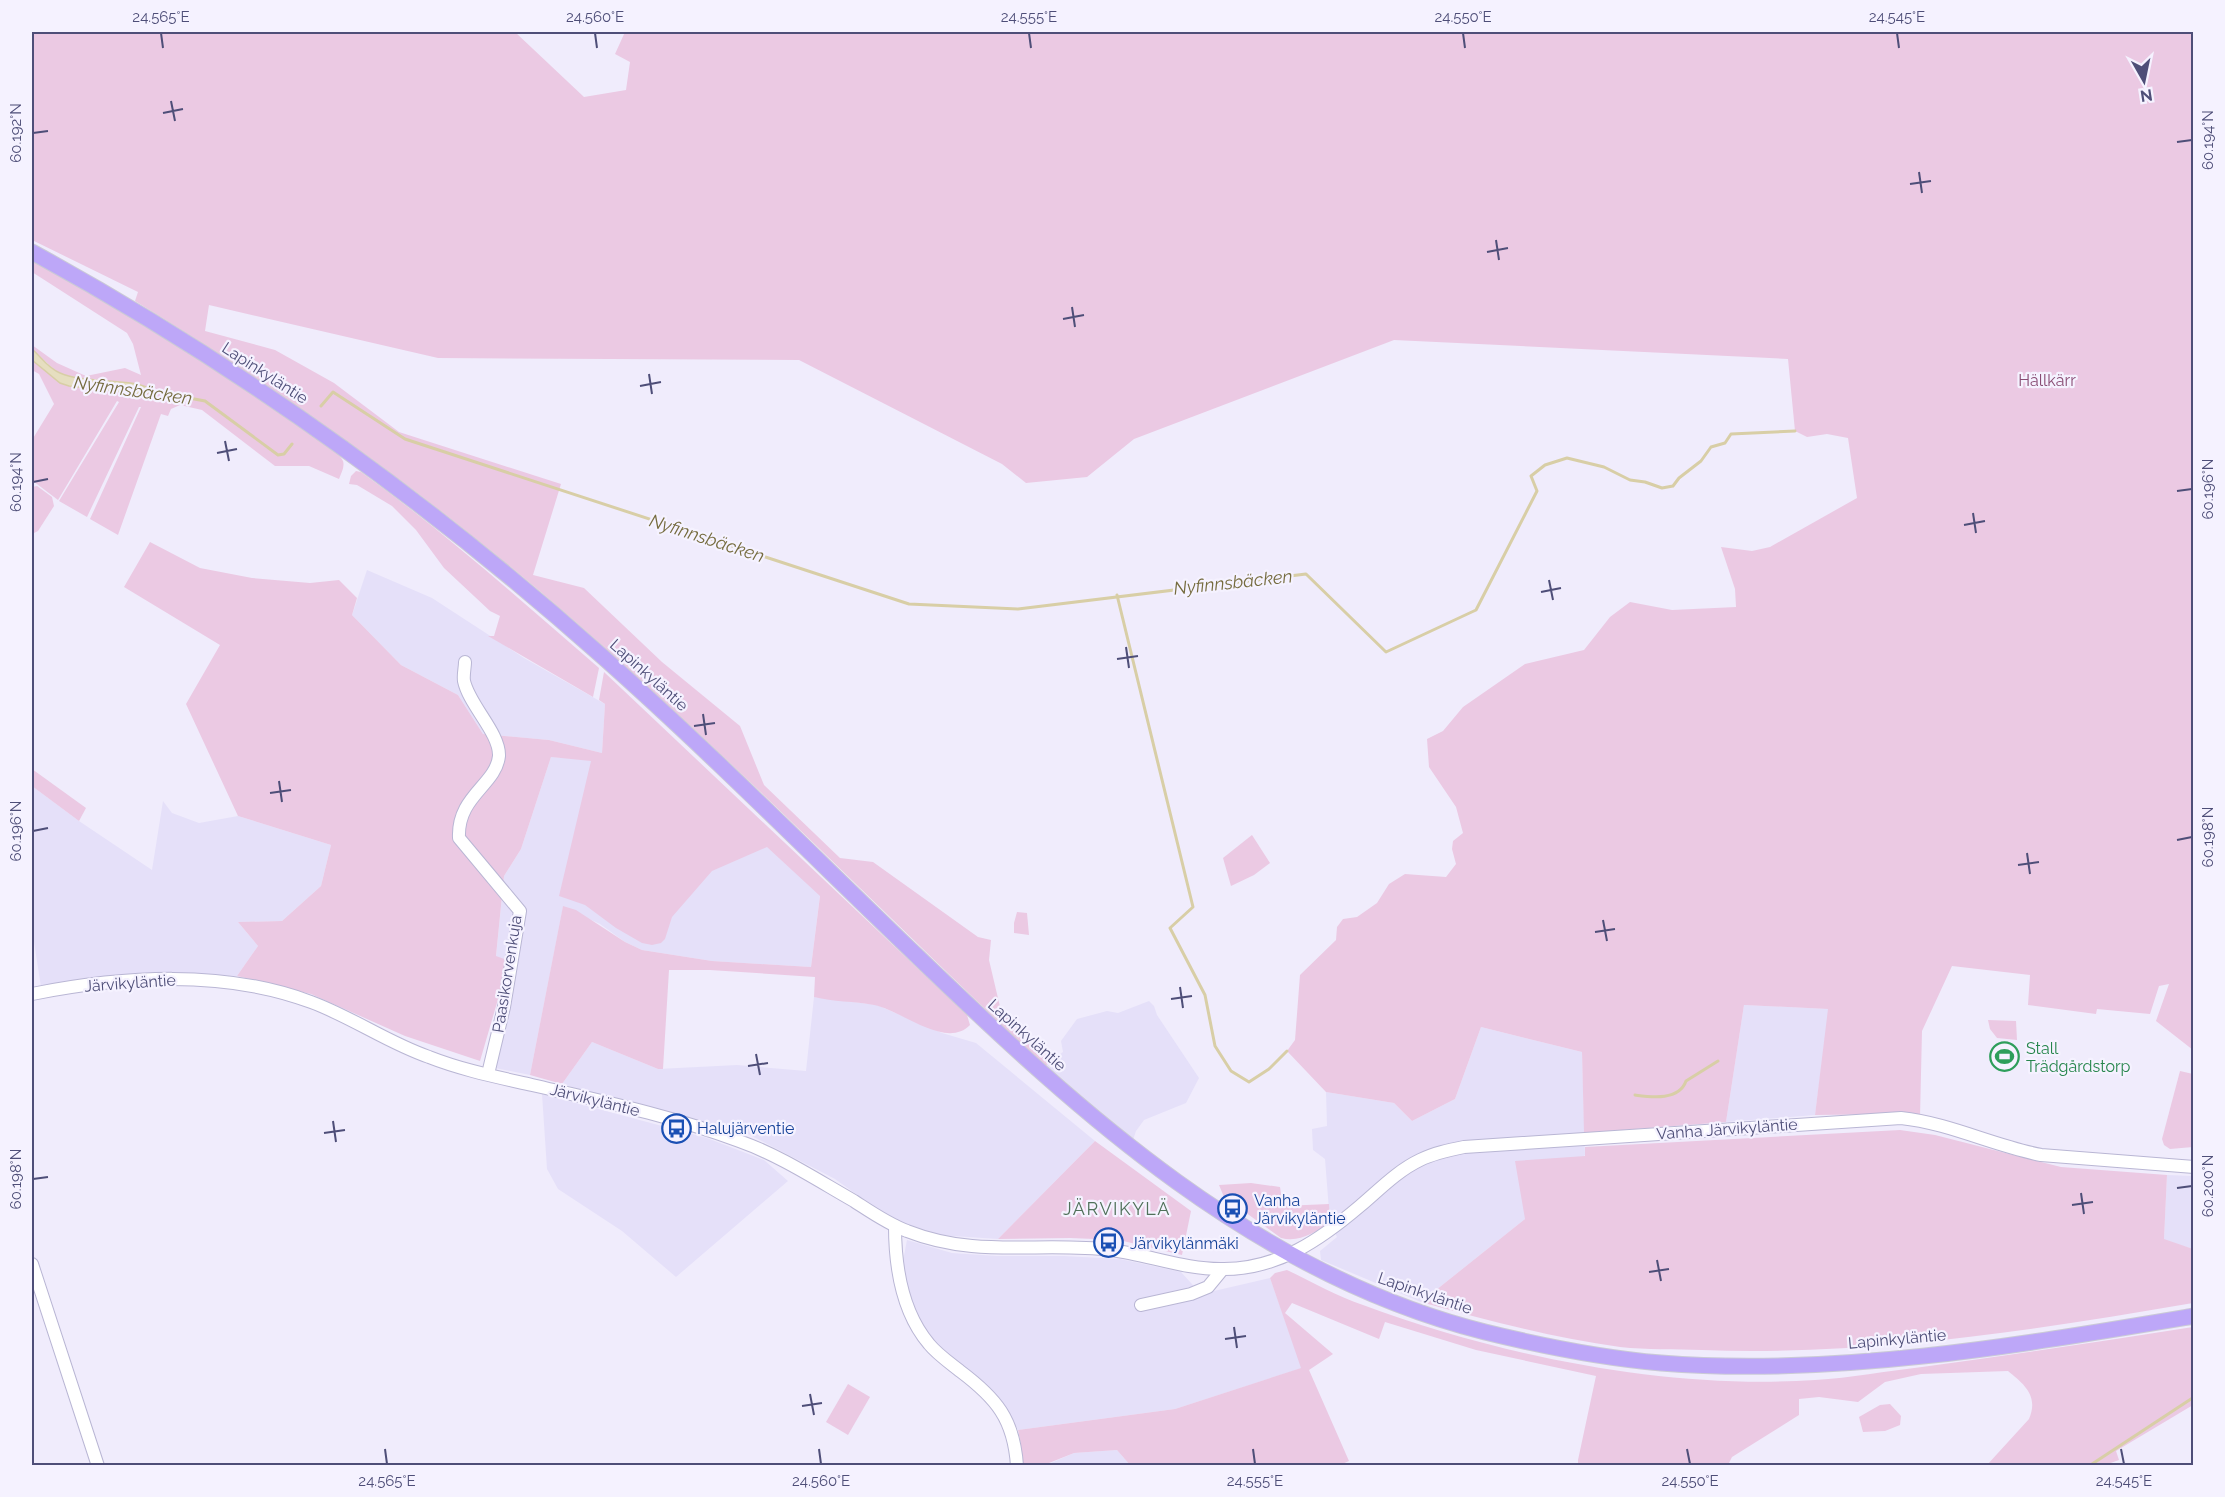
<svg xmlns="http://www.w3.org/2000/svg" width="2225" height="1497" viewBox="0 0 2225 1497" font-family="Raleway,sans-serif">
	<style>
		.residential { fill: #e5e0f9 }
		.green { fill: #ebc9e3 }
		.water { fill: #e6dec0; stroke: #d8cea6; stroke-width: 1.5 }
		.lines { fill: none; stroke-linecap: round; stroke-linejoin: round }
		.stream { stroke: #d8cea6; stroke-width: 3 }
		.minor-casing { stroke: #b9b6d4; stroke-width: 14 }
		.major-casing { stroke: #cacad6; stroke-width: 17 }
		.minor { stroke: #fff; stroke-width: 12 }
		.major { stroke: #bda7f8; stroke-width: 15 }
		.ticks { fill: none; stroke: #4e4e78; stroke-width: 2 }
		.labels { text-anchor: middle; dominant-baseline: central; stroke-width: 4.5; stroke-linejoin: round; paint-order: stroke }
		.street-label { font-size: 16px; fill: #4e4e78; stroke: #f5f2ff }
		.park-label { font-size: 16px; fill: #894c74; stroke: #f5f2ff }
		.leisure-label { font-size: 16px; fill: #27864d; stroke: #f5f2ff; text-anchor: start }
		.transit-label { font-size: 16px; fill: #164399; stroke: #f5f2ff; text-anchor: start }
		.water-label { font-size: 18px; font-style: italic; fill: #756b3e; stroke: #f5f2ff }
		.neighbourhood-label { font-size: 18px; letter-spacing: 1.5px; fill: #50715a; stroke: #f5f2ff }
		.neatline { fill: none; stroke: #4e4e78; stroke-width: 2 }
		.ticks-label { font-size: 15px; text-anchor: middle; fill: #4e4e78 }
	</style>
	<rect width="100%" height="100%" fill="#f0ecfc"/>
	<!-- residential -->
	<g class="residential">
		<path d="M367,570L432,598L524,658L605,704L602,753L549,740L483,734L458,695L401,665L352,615Z"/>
		<path d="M551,757L680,765L820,895L811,967L712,961L642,950L625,942L600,924L563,907L530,1075L495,1068L516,964L496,957L504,876L521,849Z"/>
		<path d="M32,786L79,821L152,870L163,801L172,813L199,823L238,816L331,845L321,886L282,921L238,922L258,946L237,976L167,973L137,974L79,979L41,987L32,929Z"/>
		<path d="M814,997L877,1005L942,1033L976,1043L1095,1141L998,1239L938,1235L895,1222L835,1179L744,1132L670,1115L562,1084L592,1042L658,1069L737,1065L806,1071Z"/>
		<path d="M1149,1001L1154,1006L1157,1015L1199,1078L1186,1103L1144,1120L1136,1131L1132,1143L1045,1066L1063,1052L1061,1041L1077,1019L1107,1011L1118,1013Z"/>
		<path d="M1744,1005L1829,1009L1815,1115L1726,1122Z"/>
		<path d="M1481,1027L1582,1052L1585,1155L1525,1219L1421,1302L1321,1260L1320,1251L1337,1237L1330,1223L1325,1159L1313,1150L1312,1129L1327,1126L1326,1092L1394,1103L1412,1121L1455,1099Z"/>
		<path d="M542,1094L707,1138L764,1160L788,1181L676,1277L622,1231L558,1189L547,1169Z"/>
		<path d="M2167,1175L2193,1176V1249L2164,1240Z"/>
		<path d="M907,1240L952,1253L997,1256H1064L1120,1259L1181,1272L1201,1294L1270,1278L1302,1368L1175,1409L1018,1430L999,1398L936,1345L915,1313L902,1266Z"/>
		<path d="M1117,1450L1130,1465L1044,1466L1074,1453Z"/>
	</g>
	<!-- green -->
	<g class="green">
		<path d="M32,32H515L584,97L626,90L630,62L615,54L625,32H2193V1050L2156,1021L2169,984L2159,986L2150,1014L2097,1009L2096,1014L2028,1005L2030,975L1952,966L1922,1031L1920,1117L1901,1114L1815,1115L1828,1009L1744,1005L1726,1122L1584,1133L1582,1052L1481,1027L1455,1099L1412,1121L1394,1103L1326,1092L1287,1051L1295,1040L1300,975L1336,940L1337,927L1343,919L1357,917L1377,903L1389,884L1405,874L1446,877L1456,864L1452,849L1453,841L1463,833L1456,807L1429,767L1427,739L1443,731L1463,707L1525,664L1584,650L1610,617L1630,602L1672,610L1736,607L1735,589L1721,547L1752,551L1770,547L1857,498L1848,438L1827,434L1807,437L1795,431L1788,359L1394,340L1134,439L1087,477L1026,483L1002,464L799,360L438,358L209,305L205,331L275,350L334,383L399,432L561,484L533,575L584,588L662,662L740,726L764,785L840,858L873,862L978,937L991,940L989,960L1001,1011L1054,1060L1045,1066C887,917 735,761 571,618C434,499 290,396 135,301L138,292L32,240Z"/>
		<path d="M32,260C123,312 214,367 300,427C311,435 339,450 343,461C345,467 341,473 339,479L309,466H275L202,410L180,405L171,409L168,416L161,414L118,535L90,519L141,407H139L87,517L59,501L119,402L117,401L58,500L33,481L32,483V440L54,404L39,374L32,370V360L69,386L140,394L138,384L82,380L58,373L32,349V345L57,363L86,376L125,368L141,375L133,344L127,333L32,272Z"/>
		<path d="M356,471L361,472C445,532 521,601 599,668L593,697L488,636H494L500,616L490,611L444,568L416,530L392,506L357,485L349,484L351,476Z"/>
		<path d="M37,486L52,497L54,506L38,531L32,534V487Z"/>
		<path d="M150,542L200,568L252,578L310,583L339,580L357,598L352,615L401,665L458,695L483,734L549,740L602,753L605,704L599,700L604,672L967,1015L970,1025C946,1050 901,1010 874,1005C854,1001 833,1002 814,997L815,977L710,970H669L663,1069H658L592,1042L562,1084L530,1075L563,906L576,910L625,942L642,950L712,961L811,967L820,896L767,847L712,871L672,917L665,939L661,943L652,945L642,943L616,928L585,905L559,896L591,761L551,757L521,849L504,876L496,956L507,960L501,989L480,1061L405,1036L311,994L237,976L258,946L238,922L282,921L321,886L331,845L238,816L186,704L220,645L124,587Z"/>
		<path d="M32,769L86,808L79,821L32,786Z"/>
		<path d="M1252,835L1270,863L1254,875L1231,886L1223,858Z"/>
		<path d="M1017,912L1027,913L1029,935L1014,933V923Z"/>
		<path d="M1988,1020L2016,1021L2017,1040L1997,1038L1990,1029Z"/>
		<path d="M2180,1071L2193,1074V1147L2170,1149L2164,1145L2162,1139Z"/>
		<path d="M1900,1130L1935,1135L2061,1167L2167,1175L2164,1239L2193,1249V1303C2031,1331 1867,1356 1702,1350C1675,1349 1647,1350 1620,1347C1553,1338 1487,1320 1421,1302L1525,1219L1515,1161L1585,1156V1147Z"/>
		<path d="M1095,1141L1191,1211L1182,1255L1119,1240L1070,1238L998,1239Z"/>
		<path d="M1251,1183L1280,1187L1283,1206L1329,1204L1330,1223C1314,1232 1300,1243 1281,1238L1224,1197L1219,1185Z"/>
		<path d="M1287,1270C1312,1282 1337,1296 1363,1305C1500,1356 1669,1390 1815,1380C1851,1378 1886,1371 1922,1367C2013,1355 2103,1341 2193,1327V1405L2116,1451L2119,1460L2105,1465H1987L2029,1419C2039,1396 2024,1384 2008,1371L1921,1374L1885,1382L1858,1402L1819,1397L1799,1399V1415L1732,1457L1728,1465H1578V1460L1596,1376L1476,1350L1385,1322L1379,1339L1292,1303L1285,1313L1333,1354L1309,1370L1349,1461L1340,1465H1130L1117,1450L1074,1453L1044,1465H1020L1021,1445L1018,1430L1175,1409L1301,1368L1270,1278L1275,1273Z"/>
		<path d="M848,1384L870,1397L848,1435L826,1422Z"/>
		<path d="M1890,1404L1901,1416L1900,1425L1885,1431L1863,1432L1859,1417L1880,1405Z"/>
	</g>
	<!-- water -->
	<path class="water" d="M32,349C41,357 49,369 60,373C88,385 134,376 156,392L140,394L69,386L60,383L32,360Z"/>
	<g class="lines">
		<!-- stream -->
		<g class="stream">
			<path d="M152,391L205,401L278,455L284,454L292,444"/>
			<path d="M321,406L333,392L405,439L909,604L1018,609L1306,574L1386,652L1476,610L1537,491L1531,476L1545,465L1567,458L1604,467L1630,480L1645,482L1662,488L1673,486L1679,478L1701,461L1711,447L1725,443L1731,434L1795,431"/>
			<path d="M1117,595L1193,907L1170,928L1205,995L1215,1046L1231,1071L1249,1082L1269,1069L1287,1051"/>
			<path d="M1635,1095C1651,1097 1679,1101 1686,1081L1718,1061"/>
			<path d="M2089,1466L2194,1397"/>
		</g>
		<defs>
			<g id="minor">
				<path d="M465,662C465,668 463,675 464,681C469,705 500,733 499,756C496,785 457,796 459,838L520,911L504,1007L488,1074"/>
				<path d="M32,994C123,976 223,969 311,1002C352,1017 388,1043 429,1057C462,1070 497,1077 532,1085C601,1101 672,1116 739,1141C779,1155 817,1180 854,1201C871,1212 888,1224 907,1231C978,1259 1040,1241 1111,1250C1149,1255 1186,1270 1224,1269C1278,1269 1320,1240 1360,1206C1379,1190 1397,1171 1420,1160C1434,1153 1449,1150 1464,1147L1901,1118C1949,1123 1994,1146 2041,1155L2194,1167"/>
				<path d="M895,1226C895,1266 902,1312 929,1344C937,1354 950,1363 960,1371C996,1398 1014,1419 1017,1466"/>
				<path d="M32,1264L98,1466"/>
				<path d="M1141,1305L1191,1294L1208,1287L1222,1270"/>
			</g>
			<path id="major" d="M32,252C237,364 428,501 603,657C711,753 813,856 917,956C1081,1114 1257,1275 1485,1332C1542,1346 1602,1358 1661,1363C1835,1377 2021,1345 2194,1316"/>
		</defs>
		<!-- minor casing -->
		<use href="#minor" class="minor-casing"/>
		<!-- major casing -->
		<use href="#major" class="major-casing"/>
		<!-- minor -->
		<use href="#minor" class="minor"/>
		<!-- major -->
		<use href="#major" class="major"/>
	</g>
	<!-- ticks -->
	<path class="ticks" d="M161,33L163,48M595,33L597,48M1029,33L1031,48M1463,33L1465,48M1897,33L1899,48M171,101L175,121M163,113L183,109M33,133L48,131M2177,142L2192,140M1919,172L1922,193M1910,184L1931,181M1496,240L1499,260M1487,252L1508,248M1072,307L1075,327M1063,319L1084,315M649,374L652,394M640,386L661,382M225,441L229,461M217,453L237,449M33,482L48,479M2177,491L2192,489M1973,513L1976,533M1964,525L1985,521M1549,580L1553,600M1541,592L1561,588M1126,647L1129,668M1117,659L1138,656M703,714L706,735M694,726L715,723M279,781L282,802M270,793L291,790M33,831L48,828M2177,840L2192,837M2027,853L2030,874M2018,865L2039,862M1603,920L1607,941M1595,932L1615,929M1180,987L1183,1008M1171,999L1192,996M756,1054L760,1075M748,1066L768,1063M333,1121L336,1142M324,1133L345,1130M33,1179L48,1177M2177,1188L2192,1186M2081,1193L2084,1214M2072,1205L2093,1202M1657,1260L1661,1281M1649,1272L1669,1269M1234,1327L1237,1348M1225,1339L1246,1336M810,1394L814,1415M802,1406L822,1403M385,1449L387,1464M819,1449L821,1464M1253,1449L1255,1464M1687,1449L1690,1464M2121,1449L2124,1464"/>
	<!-- icons -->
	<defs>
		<symbol id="stadium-ring" viewBox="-11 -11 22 22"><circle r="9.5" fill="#f5f2ff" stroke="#2e9e5b" stroke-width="1.5"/><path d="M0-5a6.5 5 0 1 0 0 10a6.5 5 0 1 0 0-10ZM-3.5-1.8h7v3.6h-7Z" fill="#2e9e5b"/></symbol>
		<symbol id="bus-ring" viewBox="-11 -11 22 22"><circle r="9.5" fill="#f5f2ff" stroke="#1a4fb4" stroke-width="1.5"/><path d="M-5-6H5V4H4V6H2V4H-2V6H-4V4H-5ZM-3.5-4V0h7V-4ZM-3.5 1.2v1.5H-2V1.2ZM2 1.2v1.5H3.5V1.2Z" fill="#1a4fb4"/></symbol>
	</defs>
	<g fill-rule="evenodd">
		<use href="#stadium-ring" x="1988" y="1040" width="33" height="33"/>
		<use href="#bus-ring" x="660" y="1112" width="33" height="33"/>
		<use href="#bus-ring" x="1216" y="1192" width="33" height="33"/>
		<use href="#bus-ring" x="1092" y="1226" width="33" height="33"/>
	</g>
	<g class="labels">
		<!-- street labels -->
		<g class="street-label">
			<text transform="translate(265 373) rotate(33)">Lapinkyläntie</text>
			<text transform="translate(649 675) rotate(42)">Lapinkyläntie</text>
			<text transform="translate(507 974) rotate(-81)">Paasikorvenkuja</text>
			<text transform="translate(130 983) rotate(-4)">Järvikyläntie</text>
			<text transform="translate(1027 1035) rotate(42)">Lapinkyläntie</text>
			<text transform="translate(595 1100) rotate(14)">Järvikyläntie</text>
			<text transform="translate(1727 1129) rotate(-4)">Vanha Järvikyläntie</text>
			<text transform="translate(1425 1293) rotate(19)">Lapinkyläntie</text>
			<text transform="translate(1897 1339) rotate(-5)">Lapinkyläntie</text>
		</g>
		<!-- park labels -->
		<g class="park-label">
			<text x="2047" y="380">Hällkärr</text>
		</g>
		<!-- leisure labels -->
		<g class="leisure-label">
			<text x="2026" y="1048">Stall<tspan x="2026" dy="18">Trädgårdstorp</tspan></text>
		</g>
		<!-- transit labels -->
		<g class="transit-label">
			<text x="697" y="1128">Halujärventie</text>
			<text x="1254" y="1200">Vanha<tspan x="1254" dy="18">Järvikyläntie</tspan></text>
			<text x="1130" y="1243">Järvikylänmäki</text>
		</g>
		<!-- water labels -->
		<g class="water-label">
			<text transform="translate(133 390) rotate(8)">Nyfinnsbäcken</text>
			<text transform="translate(707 538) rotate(18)">Nyfinnsbäcken</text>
			<text transform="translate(1233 582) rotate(-6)">Nyfinnsbäcken</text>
		</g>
		<!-- neighbourhood labels -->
		<g class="neighbourhood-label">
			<text x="1117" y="1208">JÄRVIKYLÄ</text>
		</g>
	</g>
	<!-- border -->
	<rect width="2225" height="1497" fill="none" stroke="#f5f2ff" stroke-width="66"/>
	<!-- north arrow -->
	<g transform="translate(2144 81) rotate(171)" stroke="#f5f2ff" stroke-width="4.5" paint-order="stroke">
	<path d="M0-4.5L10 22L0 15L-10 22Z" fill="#4e4e78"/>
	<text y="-9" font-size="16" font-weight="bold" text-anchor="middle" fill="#4e4e78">N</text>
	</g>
	<rect x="33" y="33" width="2159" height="1431" class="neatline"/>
	<g class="ticks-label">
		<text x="161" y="22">24.565°E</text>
		<text x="595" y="22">24.560°E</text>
		<text x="1029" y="22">24.555°E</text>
		<text x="1463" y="22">24.550°E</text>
		<text x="1897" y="22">24.545°E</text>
		<text transform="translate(16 133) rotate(-90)" y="5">60.192°N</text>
		<text transform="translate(2208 140) rotate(-90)" y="5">60.194°N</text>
		<text transform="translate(16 482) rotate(-90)" y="5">60.194°N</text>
		<text transform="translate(2208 489) rotate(-90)" y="5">60.196°N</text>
		<text transform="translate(16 831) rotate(-90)" y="5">60.196°N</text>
		<text transform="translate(2208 837) rotate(-90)" y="5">60.198°N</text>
		<text transform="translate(16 1179) rotate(-90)" y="5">60.198°N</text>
		<text transform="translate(2208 1186) rotate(-90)" y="5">60.200°N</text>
		<text x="387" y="1486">24.565°E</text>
		<text x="821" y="1486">24.560°E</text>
		<text x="1255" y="1486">24.555°E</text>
		<text x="1690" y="1486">24.550°E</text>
		<text x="2124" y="1486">24.545°E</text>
	</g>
</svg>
